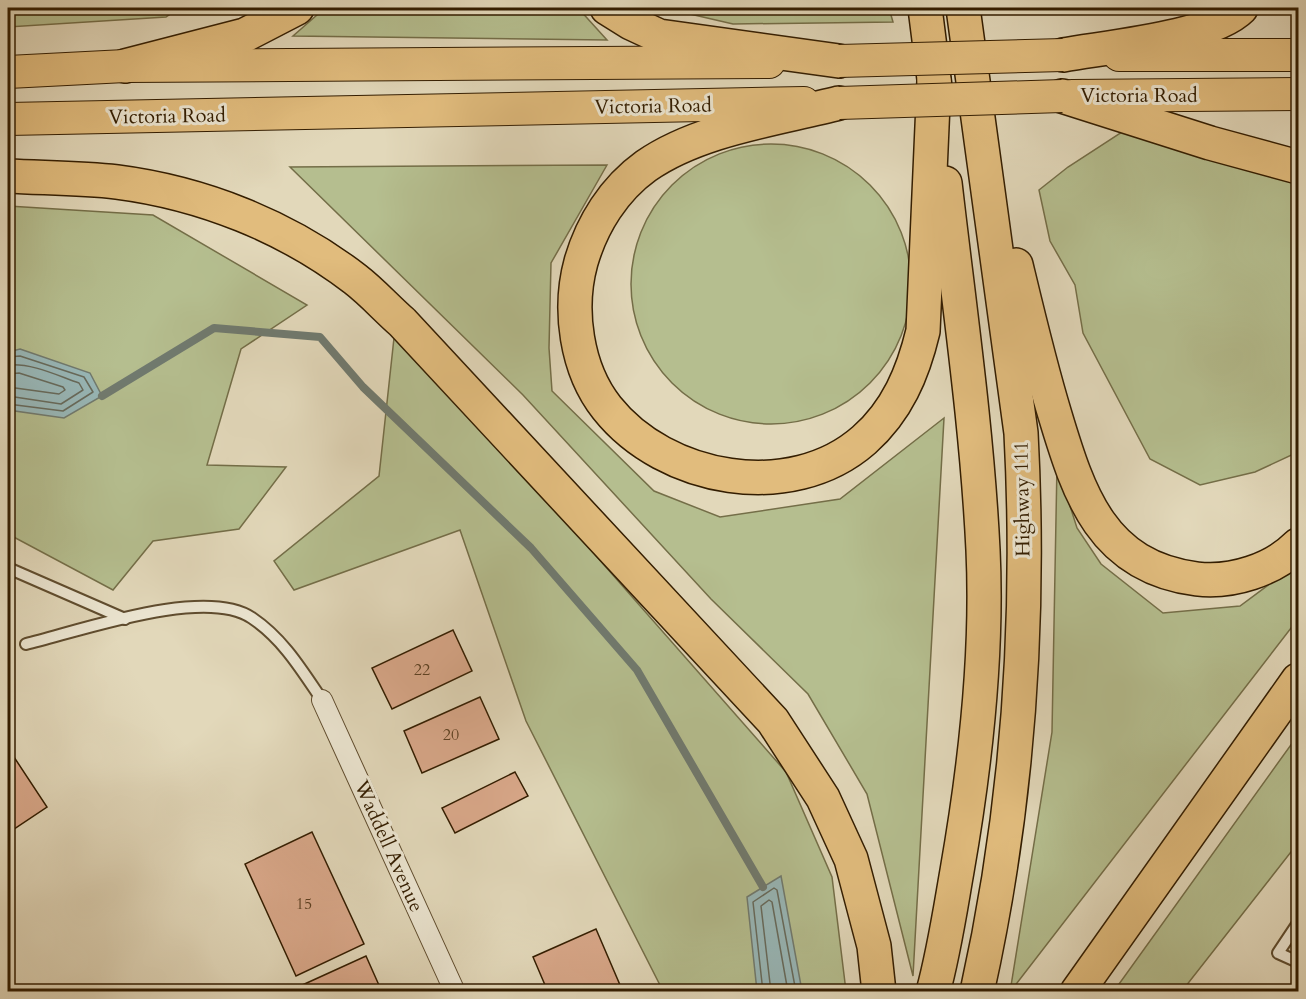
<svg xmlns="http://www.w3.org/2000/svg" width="1306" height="999" viewBox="0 0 1306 999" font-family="Cardo,serif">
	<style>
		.green { fill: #b5be8f; stroke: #746e48; stroke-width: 1.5 }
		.water { fill: #98b8b9; stroke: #707a6f; stroke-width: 1.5 }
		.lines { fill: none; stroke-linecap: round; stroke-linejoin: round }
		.shore { stroke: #666a5c; stroke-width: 1.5 }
		.stream { stroke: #707a6f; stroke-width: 8 }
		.building { fill: #d9a88a; stroke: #331d00; stroke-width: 1.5 }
		.service-casing { stroke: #5f4c2e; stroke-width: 14 }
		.minor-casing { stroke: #5f4c2e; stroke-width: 22 }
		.primary-casing { stroke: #331d00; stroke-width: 34 }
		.motorway-casing { stroke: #331d00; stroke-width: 36 }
		.service { stroke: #ece6d2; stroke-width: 10 }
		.minor { stroke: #ece6d2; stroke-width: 20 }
		.primary { stroke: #e1bc7d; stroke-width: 32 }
		.motorway { stroke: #e1bc7d; stroke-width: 33 }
		.primary-bridge-casing { stroke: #331d00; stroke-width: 34; stroke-linecap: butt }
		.primary-bridge { stroke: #e1bc7d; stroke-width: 32 }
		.labels { text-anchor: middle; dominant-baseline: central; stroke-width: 6; stroke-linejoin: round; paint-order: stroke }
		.number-label { font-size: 16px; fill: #5c4022 }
		.street-label { font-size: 20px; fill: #331d00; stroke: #ece6d2 }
	</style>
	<rect width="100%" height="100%" fill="#e2d8ba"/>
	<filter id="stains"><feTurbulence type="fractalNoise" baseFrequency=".00333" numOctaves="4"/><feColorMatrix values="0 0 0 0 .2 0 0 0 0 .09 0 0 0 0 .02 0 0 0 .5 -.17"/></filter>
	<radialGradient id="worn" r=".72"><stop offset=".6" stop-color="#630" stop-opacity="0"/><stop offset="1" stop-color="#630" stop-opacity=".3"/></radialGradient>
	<!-- green -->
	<g class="green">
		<path d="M8,8H179L166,17L8,27Z"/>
		<path d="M325,8H578L607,40L293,36Z"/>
		<path d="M664,8H889L893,22L733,24Z"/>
		<path d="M1128,128L1277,175L1298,184V452L1255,472L1200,485L1150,459L1083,333L1075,285L1050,241L1039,190L1068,167Z"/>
		<circle cx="771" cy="284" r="140"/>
		<path d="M607,165L551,263L549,348L552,391L654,491L720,517L840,499L944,418L913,976L867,794L808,694L711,599L523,395L290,167Z"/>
		<path d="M8,206L153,215L307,305L241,349L207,465L286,467L239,529L153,541L113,590L8,534Z"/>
		<path d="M394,338L525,475L786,772L832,877L846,991H663L526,721L460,530L294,590L274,561L379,476Z"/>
		<path d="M1057,465L1077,528L1101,564L1163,613L1240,606L1298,563V619L1010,992L1052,732Z"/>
		<path d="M1298,735V843L1182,991H1114Z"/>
	</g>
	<!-- water -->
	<g class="water">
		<path d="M20,349L90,373L102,396L64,418L8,410V352Z"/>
		<path d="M781,876L802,991H757L747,897Z"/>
	</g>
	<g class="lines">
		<!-- shore -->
		<g class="shore">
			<path d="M8,357L20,356L84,377L93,392L63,411L8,404"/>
			<path d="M8,365C32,363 56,375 79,383L83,390L61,404L8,396"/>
			<path d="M8,374L19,373L63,387L65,390L59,394L8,387"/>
			<path d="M763,992L753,902L774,888L777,890L796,992"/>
			<path d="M771,992L761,906L769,900L772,902L788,992"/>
		</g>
		<!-- stream -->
		<path class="stream" d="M102,396L214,328L320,337L363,387L531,548L637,670L763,887"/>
	</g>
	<!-- building -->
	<g class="building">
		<path d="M453,630L472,671L392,709L372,668Z"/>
		<path d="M480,697L499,739L422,773L404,731Z"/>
		<path d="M10,751L47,807L8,833V752Z"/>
		<path d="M515,772L528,796L455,833L442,808Z"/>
		<path d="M312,832L364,944L296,976L245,864Z"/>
		<path d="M596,929L620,985L606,992H548L533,957Z"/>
		<path d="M366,956L382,992H300L298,987Z"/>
	</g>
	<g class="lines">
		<defs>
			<g id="service">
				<path d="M8,568L125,619"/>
				<path d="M26,644C80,631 205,586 252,618C283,639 301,669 322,700"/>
				<path d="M1298,923L1278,953L1298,962"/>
			</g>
			<path id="minor" d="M322,700L455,992"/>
			<g id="primary">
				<path d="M1119,55H1298"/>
				<path d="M8,72L125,66L769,62"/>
				<path d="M1072,96L1298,94"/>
				<path d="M8,119L804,103"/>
			</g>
			<g id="motorway">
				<path d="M607,8L631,23L659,36L839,61"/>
				<path d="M925,8L935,87"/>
				<path d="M963,8L1021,433C1031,621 1018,808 977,992"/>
				<path d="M1063,55C1107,47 1211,38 1241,8"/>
				<path d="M125,66L245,35L297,8"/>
				<path d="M1062,96L1210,143L1298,167"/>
				<path d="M839,103C777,119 699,129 646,166C614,189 592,224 581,262C568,309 576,369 607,408C665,481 791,504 864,440C897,411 913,373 923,331L934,81"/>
				<path d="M8,176C44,178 81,178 117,182C202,193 286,226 355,279C372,292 386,308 402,322L773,721L823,798L851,859L874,946L879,992"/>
				<path d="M1016,265C1028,315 1040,366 1055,415C1079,495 1102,567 1197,579C1232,583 1273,570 1298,545"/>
				<path d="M933,992C944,952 950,911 957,871C975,768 988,655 983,550C977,427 959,305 945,183"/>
				<path d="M1077,992L1298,680"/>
			</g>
		</defs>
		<!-- service casing -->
		<use href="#service" class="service-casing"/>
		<!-- minor casing -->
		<use href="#minor" class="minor-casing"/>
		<!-- primary casing -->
		<use href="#primary" class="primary-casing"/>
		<!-- motorway casing -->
		<use href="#motorway" class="motorway-casing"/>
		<!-- service -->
		<use href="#service" class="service"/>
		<!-- minor -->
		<use href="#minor" class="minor"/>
		<!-- primary -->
		<use href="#primary" class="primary"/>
		<!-- motorway -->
		<use href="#motorway" class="motorway"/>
		<defs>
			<g id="primary-bridge">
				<path d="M839,61L1063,55"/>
				<path d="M839,103L1062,96"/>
			</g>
		</defs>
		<!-- primary-bridge casing -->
		<use href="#primary-bridge" class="primary-bridge-casing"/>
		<!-- primary-bridge -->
		<use href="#primary-bridge" class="primary-bridge"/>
	</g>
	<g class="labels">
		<!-- number labels -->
		<g class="number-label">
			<text x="422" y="670">22</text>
			<text x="451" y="735">20</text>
			<text x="304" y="904">15</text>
		</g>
		<!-- street labels -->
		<g class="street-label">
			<text x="1139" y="95">Victoria Road</text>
			<text transform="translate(653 106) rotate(-1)">Victoria Road</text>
			<text transform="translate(167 116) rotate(-1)">Victoria Road</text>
			<text transform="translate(1022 499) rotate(-91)">Highway 111</text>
			<text transform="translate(389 846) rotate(66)">Waddell Avenue</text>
		</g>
	</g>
	<!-- margin -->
	<rect width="1306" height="999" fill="none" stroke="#e2d8ba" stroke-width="30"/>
	<rect x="9" y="9" width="1288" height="981" fill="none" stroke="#331d00" stroke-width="3"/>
	<rect x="15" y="15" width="1276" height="969" fill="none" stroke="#331d00" stroke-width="1.5"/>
	<rect width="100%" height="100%" filter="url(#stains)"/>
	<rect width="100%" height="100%" fill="url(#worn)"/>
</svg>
